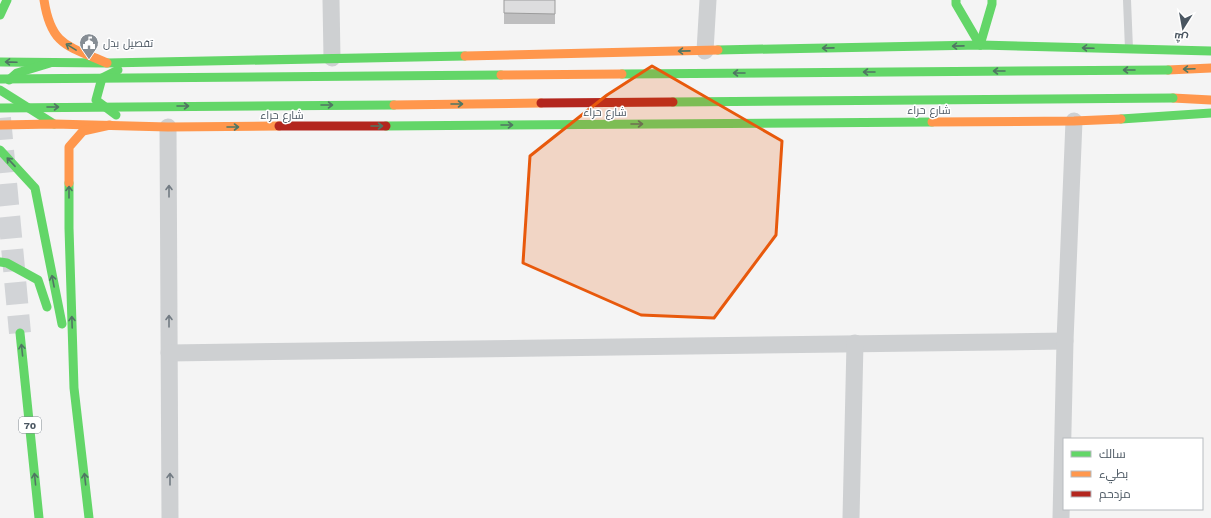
<svg xmlns="http://www.w3.org/2000/svg" width="1211" height="518" viewBox="0 0 1211 518" font-family="'Work Sans',Cairo,sans-serif">
	<style>
		.lines { fill: none; stroke-linecap: round; stroke-linejoin: round }
		.highway-tunnel { stroke: #d2d4d7; stroke-width: 22; stroke-dasharray: 22 11; stroke-linecap: butt }
		.lane { stroke: #ced0d2; stroke-width: 8 }
		.street { stroke: #ced0d2; stroke-width: 17 }
		.fast { stroke: #63d668; stroke-width: 9 }
		.slow { stroke: #ff974d; stroke-width: 9 }
		.jam { stroke: #b3261e; stroke-width: 9 }
		.fast-bridge { stroke: #63d668; stroke-width: 9 }
		.slow-bridge { stroke: #ff974d; stroke-width: 9 }
		.jam-bridge { stroke: #b3261e; stroke-width: 9 }
		.wall { fill: #bebebf }
		.building { fill: #ddddde; stroke: #9b9b9b }
		.oneway { stroke: #507663 }
		.oneway2 { stroke: #727b83 }
		.marked { fill: #e8590c; fill-opacity: 0.2; stroke: #e8590c; stroke-width: 3; stroke-linejoin: round }
		.labels { text-anchor: middle; dominant-baseline: central; stroke-width: 3; stroke-linejoin: round; paint-order: stroke }
		.shield { fill: #fff; stroke: #808990; stroke-width: 1 }
		.shield-label { font-size: 10px; font-weight: bold; fill: #4a5661 }
		.poi-label { font-size: 11px; fill: #4a5661; stroke: #fff; text-anchor: start }
		.street-label { font-size: 11px; fill: #4a5661; stroke: #fff }
	</style>
	<rect width="100%" height="100%" fill="#f4f4f4"/>
	<g class="lines">
		<!-- highway-tunnel -->
		<path class="highway-tunnel" d="M0,118L20,333"/>
		<!-- lane -->
		<path class="lane" d="M1127,0L1129,49"/>
		<!-- street -->
		<g class="street">
			<path d="M331,0L332,58"/>
			<path d="M705,51L708,0"/>
			<path d="M168,127L170,518"/>
			<path d="M169,353L1065,341"/>
			<path d="M851,518L855,343"/>
			<path d="M1061,518L1065,341L1074,121"/>
		</g>
		<!-- fast -->
		<g class="fast">
			<path d="M956,0V4L980,45"/>
			<path d="M0,15L7,0"/>
			<path d="M980,45L992,4V0"/>
			<path d="M718,50L980,45L1211,51"/>
			<path d="M0,62L107,63L465,56"/>
			<path d="M9,80L17,73L50,63"/>
			<path d="M0,90L54,124"/>
			<path d="M116,115L96,100L102,78L118,70"/>
			<path d="M1121,119L1211,113"/>
			<path d="M386,126L932,122"/>
			<path d="M0,150L35,188L62,324"/>
			<path d="M69,183V228L74,388L89,518"/>
			<path d="M0,262L7,263L38,280L47,307"/>
			<path d="M20,333L39,518"/>
		</g>
		<!-- slow -->
		<g class="slow">
			<path d="M44,0C51,46 68,46 107,63"/>
			<path d="M465,56L718,50"/>
			<path d="M1168,70L1211,68"/>
			<path d="M1173,98L1211,100"/>
			<path d="M932,122L1074,121L1121,119"/>
			<path d="M0,125L54,124L168,127L279,126"/>
			<path d="M69,183V147L83,131L110,125"/>
		</g>
		<!-- jam -->
		<path class="jam" d="M279,126H386"/>
		<!-- fast-bridge -->
		<g class="fast-bridge">
			<path d="M622,74L1168,70"/>
			<path d="M0,79L501,75"/>
			<path d="M673,102L1173,98"/>
			<path d="M0,108L394,105"/>
		</g>
		<!-- slow-bridge -->
		<g class="slow-bridge">
			<path d="M501,75L622,74"/>
			<path d="M394,105L541,103"/>
		</g>
		<!-- jam-bridge -->
		<path class="jam-bridge" d="M541,103L673,102"/>
	</g>
	<!-- wall -->
	<rect class="wall" x="504" y="0" width="51" height="24"/>
	<!-- building -->
	<path class="building" d="M504,0H555V14L504,13Z"/>
	<!-- one-way arrows -->
	<defs><path id="oneway-shaft" d="M-6 0H5M1.5-3L5.5 0L1.5 3" fill="none" stroke-width="1.6" stroke-linecap="round" stroke-linejoin="round"/></defs>
	<g class="oneway">
		<use href="#oneway-shaft" transform="translate(958 46) rotate(179)"/>
		<use href="#oneway-shaft" transform="translate(71 47) rotate(-149)"/>
		<use href="#oneway-shaft" transform="translate(828 48) rotate(179)"/>
		<use href="#oneway-shaft" transform="translate(1088 48) rotate(-178)"/>
		<use href="#oneway-shaft" transform="translate(684 51) rotate(179)"/>
		<use href="#oneway-shaft" transform="translate(11 62) rotate(-178)"/>
		<use href="#oneway-shaft" transform="translate(1189 69) rotate(178)"/>
		<use href="#oneway-shaft" transform="translate(1129 70) rotate(180)"/>
		<use href="#oneway-shaft" transform="translate(999 71) rotate(180)"/>
		<use href="#oneway-shaft" transform="translate(869 72) rotate(180)"/>
		<use href="#oneway-shaft" transform="translate(739 73) rotate(180)"/>
		<use href="#oneway-shaft" transform="translate(457 104)"/>
		<use href="#oneway-shaft" transform="translate(327 105)"/>
		<use href="#oneway-shaft" transform="translate(183 106)"/>
		<use href="#oneway-shaft" transform="translate(53 107)"/>
		<use href="#oneway-shaft" transform="translate(637 124)"/>
		<use href="#oneway-shaft" transform="translate(507 125)"/>
		<use href="#oneway-shaft" transform="translate(377 126)"/>
		<use href="#oneway-shaft" transform="translate(233 127)"/>
		<use href="#oneway-shaft" transform="translate(11 162) rotate(-133)"/>
		<use href="#oneway-shaft" transform="translate(69 192) rotate(-90)"/>
		<use href="#oneway-shaft" transform="translate(53 281) rotate(-101)"/>
		<use href="#oneway-shaft" transform="translate(72 322) rotate(-92)"/>
		<use href="#oneway-shaft" transform="translate(22 350) rotate(-96)"/>
		<use href="#oneway-shaft" transform="translate(35 479) rotate(-96)"/>
		<use href="#oneway-shaft" transform="translate(85 479) rotate(-97)"/>
	</g>
	<g class="oneway2">
		<use href="#oneway-shaft" transform="translate(169 191) rotate(-90)"/>
		<use href="#oneway-shaft" transform="translate(169 321) rotate(-90)"/>
		<use href="#oneway-shaft" transform="translate(170 479) rotate(-90)"/>
	</g>
	<!-- marked area -->
	<path class="marked" d="M652,66L782,141L776,235L714,318L641,315L523,263L530,156L607,95Z"/>
	<!-- icons -->
	<defs>
		<symbol id="civic-pin" viewBox="-11 -11 22 30"><path d="M0 17L-7.5 6A9.5 9.5 0 1 1 7.5 6Z" fill="#868d94" stroke="#fff"/><path d="M-.6-6.5H3V-4.5H.6V-3L4-1V1h2V6H-6V1h2V-1L-.6-3ZM-1.2 2.5V6h2.4V2.5Z" fill="#fff"/></symbol>
	</defs>
	<g fill-rule="evenodd">
		<use href="#civic-pin" x="78" y="32" width="22" height="30"/>
	</g>
	<g class="labels">
		<!-- shield labels -->
		<rect class="shield" x="19" y="417" width="22" height="16" rx="3"/>
		<g class="shield-label">
			<text x="30" y="425">70</text>
		</g>
		<!-- poi labels -->
		<g class="poi-label">
			<text x="103" y="43">تفصيل بدل</text>
		</g>
		<!-- street labels -->
		<g class="street-label">
			<text x="929" y="110">شارع حراء</text>
			<text x="605" y="112">شارع حراء</text>
			<text x="282" y="115">شارع حراء</text>
		</g>
	</g>
	<!-- legend -->
	<rect x="1063" y="438" width="140" height="72" fill="#ffffff" stroke="#b7bbc0"/>
	<rect x="1071" y="451" width="20" height="6" fill="#63d668" stroke="#b7bbc0"/>
	<text x="1099" y="458" font-size="12" fill="#4a5661">سالك</text>
	<rect x="1071" y="471" width="20" height="6" fill="#ff974d" stroke="#b7bbc0"/>
	<text x="1099" y="478" font-size="12" fill="#4a5661">بطيء</text>
	<rect x="1071" y="491" width="20" height="6" fill="#b3261e" stroke="#b7bbc0"/>
	<text x="1099" y="498" font-size="12" fill="#4a5661">مزدحم</text>
	<!-- north arrow -->
	<g transform="translate(1183 28) rotate(191)" stroke="#ffffff" stroke-width="3" paint-order="stroke">
	<path d="M0-3L7 15L0 10L-7 15Z" fill="#4a5661"/>
	<text y="-6" font-size="11" font-weight="bold" text-anchor="middle" fill="#4a5661">ش</text>
	</g>
</svg>
